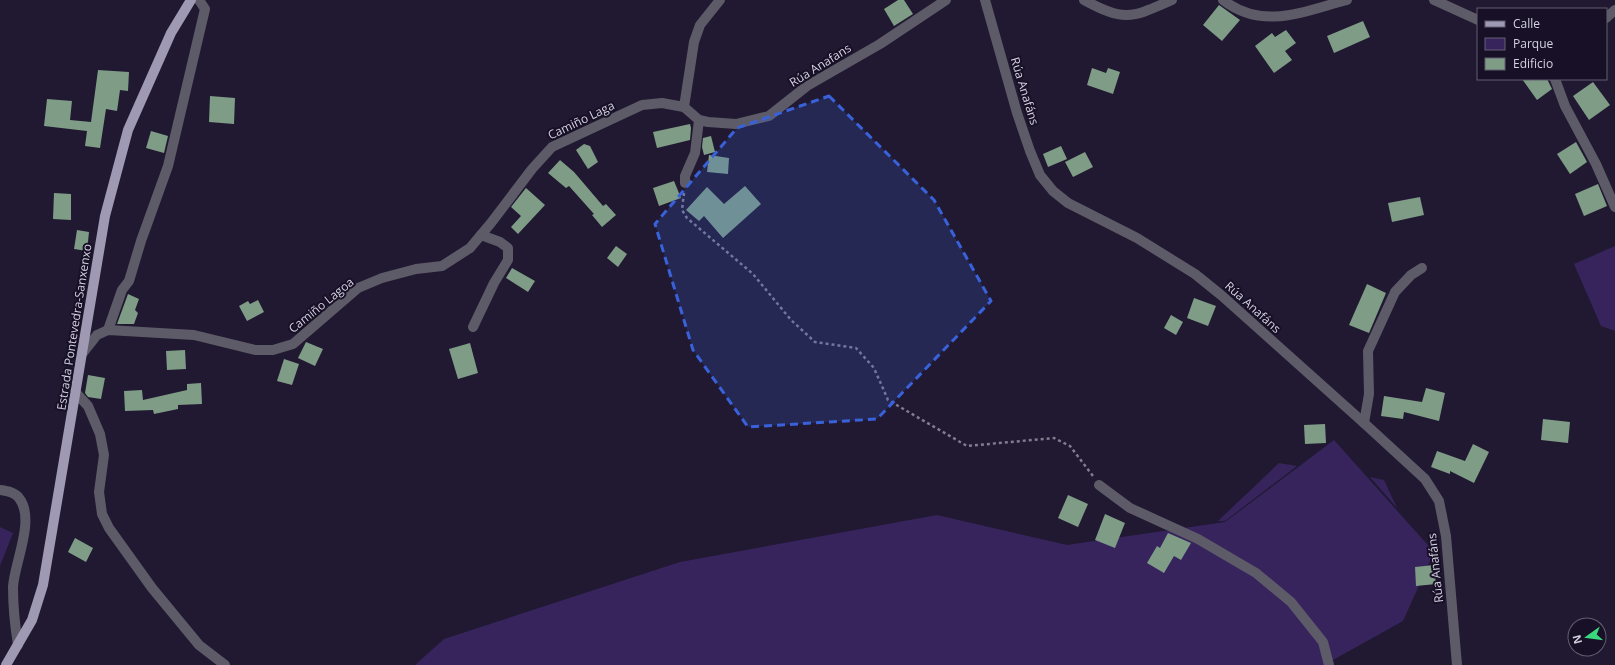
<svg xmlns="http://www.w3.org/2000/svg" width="1615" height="665" viewBox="0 0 1615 665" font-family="'Open Sans',sans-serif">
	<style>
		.green { fill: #37245d }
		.building { fill: #7f9c87 }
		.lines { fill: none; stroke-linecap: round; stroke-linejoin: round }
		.path { stroke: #817c90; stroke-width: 2.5; stroke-dasharray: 3 3; stroke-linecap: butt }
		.minor { stroke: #5e5b68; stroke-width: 10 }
		.major { stroke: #9f99b3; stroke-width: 10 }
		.marked { fill: #3962da; fill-opacity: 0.2; stroke: #3962da; stroke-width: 3; stroke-dasharray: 8 5; stroke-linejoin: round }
		.labels { text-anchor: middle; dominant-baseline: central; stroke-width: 4; stroke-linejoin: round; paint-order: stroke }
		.street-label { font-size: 12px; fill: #d5d2e2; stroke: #171026 }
	</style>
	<rect width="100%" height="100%" fill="#201931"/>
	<!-- green -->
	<g class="green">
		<path d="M1615,246V331L1601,326L1574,264Z"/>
		<path d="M1334,440L1434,552L1403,621L1324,665H415L444,639L680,562L937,515L1067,545L1225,522Z"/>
		<path d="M1279,463L1297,466L1225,521H1218Z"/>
		<path d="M1370,477L1384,480L1397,508Z"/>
		<path d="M0,527L13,533L0,566Z"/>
	</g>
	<!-- building -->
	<g class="building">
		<path d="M898,0H904L913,14L894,26L884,9Z"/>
		<path d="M1219,5L1240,20L1222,41L1203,25Z"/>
		<path d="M1363,21L1370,37L1334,53L1327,36Z"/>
		<path d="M1286,30L1296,43L1285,51L1292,60L1274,73L1255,46L1272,33L1275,37Z"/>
		<path d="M1092,68L1106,73L1108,68L1120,72L1113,94L1087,85Z"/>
		<path d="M98,70L129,72L128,91L120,90L117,111L106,109L100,148L85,146L87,131L44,126L47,99L72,101L70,120L91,122Z"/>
		<path d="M1522,79H1547L1552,89L1537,100Z"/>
		<path d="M1593,82L1610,105L1589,120L1573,96Z"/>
		<path d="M210,96L235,98L234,124L209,122Z"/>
		<path d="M690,124L691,128L690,140L657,148L653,132Z"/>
		<path d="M151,131L168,136L164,153L146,148Z"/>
		<path d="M711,136L715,152L704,155L702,147L703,138Z"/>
		<path d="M1576,142L1587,162L1570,174L1557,154Z"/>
		<path d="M584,144L590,146L598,162L588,169L576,150Z"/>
		<path d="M1061,146L1067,159L1048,167L1043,154Z"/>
		<path d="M1085,152L1093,167L1073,177L1065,162Z"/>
		<path d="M709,155L729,158L728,174L707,172Z"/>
		<path d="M560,160L574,172L603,206L606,204L616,215L602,227L592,215L594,214L569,186L566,188L548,173Z"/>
		<path d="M674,181L681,198L659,206L653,188Z"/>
		<path d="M1598,184L1607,206L1584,216L1575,194Z"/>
		<path d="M745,186L761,204L723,238L704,216L699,221L686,210L707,187L724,204Z"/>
		<path d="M526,188L545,205L518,234L511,227L521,216L511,207Z"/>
		<path d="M54,193L71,194V220L53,219Z"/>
		<path d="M1420,197L1424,215L1392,222L1388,203Z"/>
		<path d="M77,230L89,232L87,251L74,249Z"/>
		<path d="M616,246L627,254L618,267L607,258Z"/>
		<path d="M512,268L535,281L528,292L506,278Z"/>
		<path d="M1367,284L1386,293L1369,333L1349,325Z"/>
		<path d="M128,294L139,299L135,310L138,313L134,324H117Z"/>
		<path d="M1194,298L1216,306L1208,326L1187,318Z"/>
		<path d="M258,300L264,312L247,321L239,306L248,301L250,304Z"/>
		<path d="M1171,315L1183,322L1176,335L1164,328Z"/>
		<path d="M306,342L323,349L315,366L298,358Z"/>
		<path d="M470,343L478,373L458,379L449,349Z"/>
		<path d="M185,350L186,369L167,370L166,351Z"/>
		<path d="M284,359L299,364L292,385L277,381Z"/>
		<path d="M88,375L105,378L101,399L88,397L85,393Z"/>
		<path d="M201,383L202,404L178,405V409L154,414L153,410L125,411L124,391L142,390L143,400L187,390V384Z"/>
		<path d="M1426,388L1445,393L1439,421L1404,412L1403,419L1381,416L1384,396L1422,402Z"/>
		<path d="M1543,419L1570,422L1568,443L1541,440Z"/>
		<path d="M1325,424L1326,443L1305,444L1304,425Z"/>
		<path d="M1473,444L1489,452L1474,483L1450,471V474L1431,467L1437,451L1465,461Z"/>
		<path d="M1068,495L1088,504L1078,527L1058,518Z"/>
		<path d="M1105,514L1125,523L1115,548L1095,540Z"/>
		<path d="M1168,533L1191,543L1181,560L1174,556L1164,573L1147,563L1157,546L1160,548Z"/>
		<path d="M75,538L93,548L86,562L68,552Z"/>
		<path d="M1434,565L1436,584L1416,586L1415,567Z"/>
	</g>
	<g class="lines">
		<!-- path -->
		<path class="path" d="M684,193L682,210L687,218L753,274L791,320L815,342L856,348L874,368L888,400L967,446L1054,438L1070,446L1093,476"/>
		<!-- minor -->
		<g class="minor">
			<path d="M985,0L1017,113L1030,151L1040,175L1053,191L1068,203L1137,238L1195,274L1221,295L1364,423L1425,479L1439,501L1446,536L1457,665"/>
			<path d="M1084,0C1125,22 1131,18 1172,0"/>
			<path d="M1223,0C1263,31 1304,11 1347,0"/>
			<path d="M1434,0L1478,20"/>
			<path d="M1606,18L1615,10"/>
			<path d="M1555,79L1565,106L1596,164L1615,207"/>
			<path d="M684,107L699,120L708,122L736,124L769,116L807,86L880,44L946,0"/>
			<path d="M684,107L694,42L700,25L720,0"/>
			<path d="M685,183V176L695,153L699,120"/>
			<path d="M473,327L494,283L508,260V248L500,242L481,235"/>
			<path d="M108,330L122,290L129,281L141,241L168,166L205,9L199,0"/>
			<path d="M82,354L97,335L108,330L194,335L255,350H273L293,344L358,288L382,278L416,269L442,266L470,248L491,223L532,169L552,147L642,105L662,103L684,107"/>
			<path d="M76,393L88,406L100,434L104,455L99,492L102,514L109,528L152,588L199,645L225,665"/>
			<path d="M1364,423L1369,394L1368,351L1395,292L1411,275L1422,268"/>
			<path d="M1099,485L1130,508L1198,539L1256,573L1291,602L1323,642L1329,665"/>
			<path d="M0,490C7,491 15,492 19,498C36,519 14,564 13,587C13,607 15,626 18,645"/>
		</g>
		<!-- major -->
		<path class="major" d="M6,665L32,620L43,585L105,216L128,130L171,33L191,0"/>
	</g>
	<!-- marked area -->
	<path class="marked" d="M829,96L934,200L991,301L877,419L748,427L693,350L655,224L737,128Z"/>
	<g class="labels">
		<!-- street labels -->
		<g class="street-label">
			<text transform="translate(820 65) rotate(-32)">Rúa Anafans</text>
			<text transform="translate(1025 91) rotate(73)">Rúa Anafáns</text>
			<text transform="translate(581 120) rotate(-26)">Camiño Laga</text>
			<text transform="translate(321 305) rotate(-39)">Camiño Lagoa</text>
			<text transform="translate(1253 307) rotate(42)">Rúa Anafáns</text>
			<text transform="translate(74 327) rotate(-81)">Estrada Pontevedra-Sanxenxo</text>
			<text transform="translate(1435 568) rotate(-96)">Rúa Anafáns</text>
		</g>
	</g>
	<!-- legend -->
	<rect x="1477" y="8" width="130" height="72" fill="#171026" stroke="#635e71"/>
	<rect x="1485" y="21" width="20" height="6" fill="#9f99b3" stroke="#635e71"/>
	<text x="1513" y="28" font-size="12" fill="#d5d2e2">Calle</text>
	<rect x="1485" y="38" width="20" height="12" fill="#37245d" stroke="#635e71"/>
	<text x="1513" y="48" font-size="12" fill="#d5d2e2">Parque</text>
	<rect x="1485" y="58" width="20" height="12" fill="#7f9c87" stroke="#635e71"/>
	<text x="1513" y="68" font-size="12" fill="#d5d2e2">Edificio</text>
	<!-- north arrow -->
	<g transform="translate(1587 637) rotate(256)"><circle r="19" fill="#171026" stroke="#635e71"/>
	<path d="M0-3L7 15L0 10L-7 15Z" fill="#3bd77f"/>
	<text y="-6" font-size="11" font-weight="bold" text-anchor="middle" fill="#d5d2e2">N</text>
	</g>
</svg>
